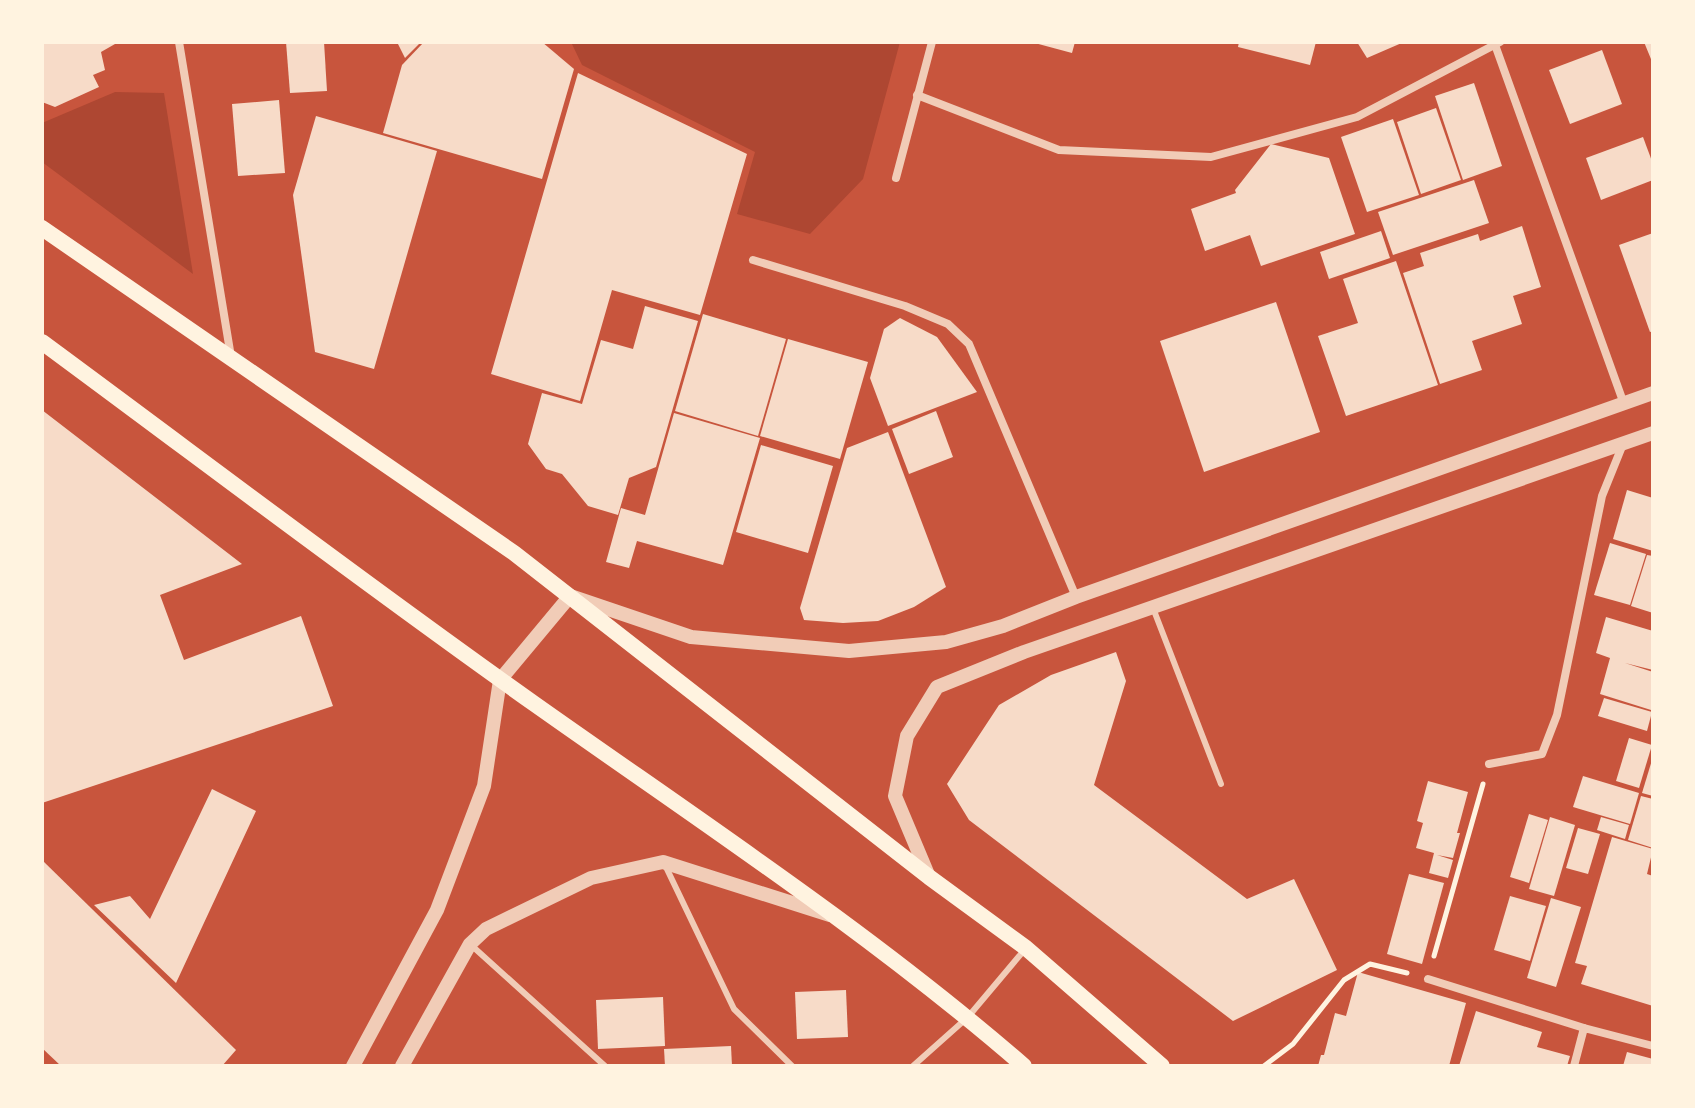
<svg xmlns="http://www.w3.org/2000/svg" width="1695" height="1108" viewBox="0 0 1695 1108" font-family="Signika,sans-serif">
	<style>
		.green { fill: #ae4732 }
		.building { fill: #f7dbc8 }
		.lines { fill: none; stroke-linecap: round; stroke-linejoin: round }
		.path { stroke: #fff3e0; stroke-width: 5 }
		.service { stroke: #f1ccb7; stroke-width: 6 }
		.minor { stroke: #f1ccb7; stroke-width: 8 }
		.tertiary { stroke: #f1ccb7; stroke-width: 14 }
		.secondary { stroke: #fff3e0; stroke-width: 16 }
	</style>
	<rect width="100%" height="100%" fill="#c8553d"/>
	<!-- green -->
	<g class="green">
		<path d="M571,42H900L863,179L810,234L737,214L755,152L582,65Z"/>
		<path d="M115,92L164,93L193,274L42,162V123Z"/>
	</g>
	<!-- building -->
	<g class="building">
		<path d="M42,42H114L115,44L101,52L105,70L93,75L99,87L55,107L42,102Z"/>
		<path d="M286,42H324L327,91L290,93Z"/>
		<path d="M397,42H421L405,58Z"/>
		<path d="M424,42H542L574,69L542,179L383,133L402,65Z"/>
		<path d="M1031,42H1075L1072,53Z"/>
		<path d="M1239,42H1316L1310,65L1238,47Z"/>
		<path d="M1357,42H1404L1367,58Z"/>
		<path d="M1644,42H1653V64Z"/>
		<path d="M1602,50L1622,104L1570,124L1549,70Z"/>
		<path d="M578,73L747,154L700,315L612,290L580,401L491,374Z"/>
		<path d="M1474,83L1502,166L1463,180L1435,96Z"/>
		<path d="M279,100L285,173L238,176L232,104Z"/>
		<path d="M1436,108L1461,180L1421,194L1397,122Z"/>
		<path d="M316,116L437,151L374,369L315,352L293,195Z"/>
		<path d="M1393,119L1419,195L1367,212L1341,137Z"/>
		<path d="M1643,137L1653,164V180L1601,200L1586,158Z"/>
		<path d="M1271,144L1329,158L1355,234L1261,266L1250,235L1205,251L1191,209L1236,193L1235,190Z"/>
		<path d="M1474,180L1489,223L1393,255L1378,212Z"/>
		<path d="M1522,226L1541,287L1513,296L1522,324L1472,341L1482,370L1440,384L1403,273L1424,266L1420,253L1478,234L1480,241Z"/>
		<path d="M1381,231L1390,258L1329,279L1320,252Z"/>
		<path d="M1653,233V331L1650,332L1619,245Z"/>
		<path d="M1396,261L1438,385L1346,416L1318,336L1358,323L1343,279Z"/>
		<path d="M1276,302L1320,432L1204,472L1160,341Z"/>
		<path d="M645,306L698,321L656,467L629,478L618,515L588,506L562,474L546,469L528,444L542,393L582,404L601,340L633,349Z"/>
		<path d="M703,314L786,339L758,436L675,411Z"/>
		<path d="M900,318L937,337L977,392L888,426L870,378L884,329Z"/>
		<path d="M788,339L868,362L840,459L760,436Z"/>
		<path d="M42,410L242,564L160,595L184,660L301,616L333,706L42,803Z"/>
		<path d="M936,411L953,457L909,474L892,429Z"/>
		<path d="M674,413L760,438L723,565L637,541L629,568L606,562L621,508L645,515Z"/>
		<path d="M888,432L946,587L914,607L878,621L843,623L804,620L800,608L847,448Z"/>
		<path d="M761,445L833,466L808,553L736,532Z"/>
		<path d="M1627,490L1653,498V551L1613,539Z"/>
		<path d="M1610,543L1646,554L1630,605L1594,595Z"/>
		<path d="M1647,555L1653,556V613L1631,606Z"/>
		<path d="M1606,617L1653,631V670L1625,663L1653,672V702L1651,710L1600,694L1610,658L1596,653Z"/>
		<path d="M1116,652L1126,681L1094,785L1247,899L1294,879L1337,970L1233,1021L969,820L947,784L999,705L1051,675Z"/>
		<path d="M1604,698L1652,712L1647,731L1598,716Z"/>
		<path d="M1629,738L1652,745L1639,788L1616,781Z"/>
		<path d="M1652,760H1653V796L1642,793Z"/>
		<path d="M1583,776L1639,793L1630,824L1573,807Z"/>
		<path d="M1428,781L1468,792L1457,833H1460L1453,858L1437,855L1453,860L1448,878L1429,873L1434,853L1416,848L1423,823L1417,821Z"/>
		<path d="M212,789L256,811L176,983L94,905L130,896L150,919Z"/>
		<path d="M1641,796L1653,799V848L1628,840Z"/>
		<path d="M1529,814L1548,820L1529,883L1510,877Z"/>
		<path d="M1550,817L1575,825L1554,896L1529,889Z"/>
		<path d="M1601,817L1629,825L1625,839L1597,830Z"/>
		<path d="M1578,828L1600,834L1588,874L1566,868Z"/>
		<path d="M1612,837L1653,849L1647,874L1653,876V1006L1581,984L1587,966L1575,963Z"/>
		<path d="M42,860L236,1050L222,1066H61L42,1048Z"/>
		<path d="M1409,874L1444,883L1422,964L1387,954Z"/>
		<path d="M1510,896L1546,906L1530,961L1494,950Z"/>
		<path d="M1551,898L1581,907L1556,987L1527,978Z"/>
		<path d="M1358,972L1466,1003L1449,1066H1318L1321,1055H1324L1335,1013L1346,1016Z"/>
		<path d="M846,990L848,1037L797,1039L795,992Z"/>
		<path d="M663,997L665,1046L598,1049L596,1000Z"/>
		<path d="M1476,1011L1542,1032L1537,1047L1570,1056L1567,1066H1459Z"/>
		<path d="M731,1046L732,1066H665L664,1049Z"/>
		<path d="M1627,1052L1653,1059V1066H1623Z"/>
	</g>
	<g class="lines">
		<!-- path -->
		<g class="path">
			<path d="M1434,956L1483,784"/>
			<path d="M1264,1066L1293,1044L1344,980L1370,964L1407,973"/>
		</g>
		<!-- service -->
		<g class="service">
			<path d="M1153,608L1221,784"/>
			<path d="M665,865L734,1009L792,1066"/>
			<path d="M471,945L605,1066"/>
			<path d="M913,1066L968,1017L1026,948"/>
		</g>
		<!-- minor -->
		<g class="minor">
			<path d="M179,42L231,357"/>
			<path d="M1494,42L1624,404"/>
			<path d="M917,95L1059,150L1211,157L1357,117L1500,42"/>
			<path d="M896,178L932,42"/>
			<path d="M753,260L905,306L948,324L969,344L1076,597"/>
			<path d="M1489,764L1542,754L1557,715L1602,496L1623,444"/>
			<path d="M1428,979L1584,1028"/>
			<path d="M1574,1066L1584,1028L1653,1046"/>
		</g>
		<!-- tertiary -->
		<g class="tertiary">
			<path d="M929,877L895,796L907,736L937,687L1024,652L1653,433"/>
			<path d="M353,1066L437,910L484,786L500,680L570,596L691,637L849,651L946,642L1003,626L1076,597L1653,393"/>
			<path d="M402,1066L470,944L486,929L591,878L663,862L830,915"/>
		</g>
		<!-- secondary -->
		<g class="secondary">
			<path d="M42,228L514,553L929,877L1026,948L1162,1066"/>
			<path d="M42,342C206,463 369,587 536,705C700,821 872,934 1024,1066"/>
		</g>
	</g>
	<!-- border -->
	<rect width="1695" height="1108" fill="none" stroke="#fff3e0" stroke-width="88"/>
</svg>
